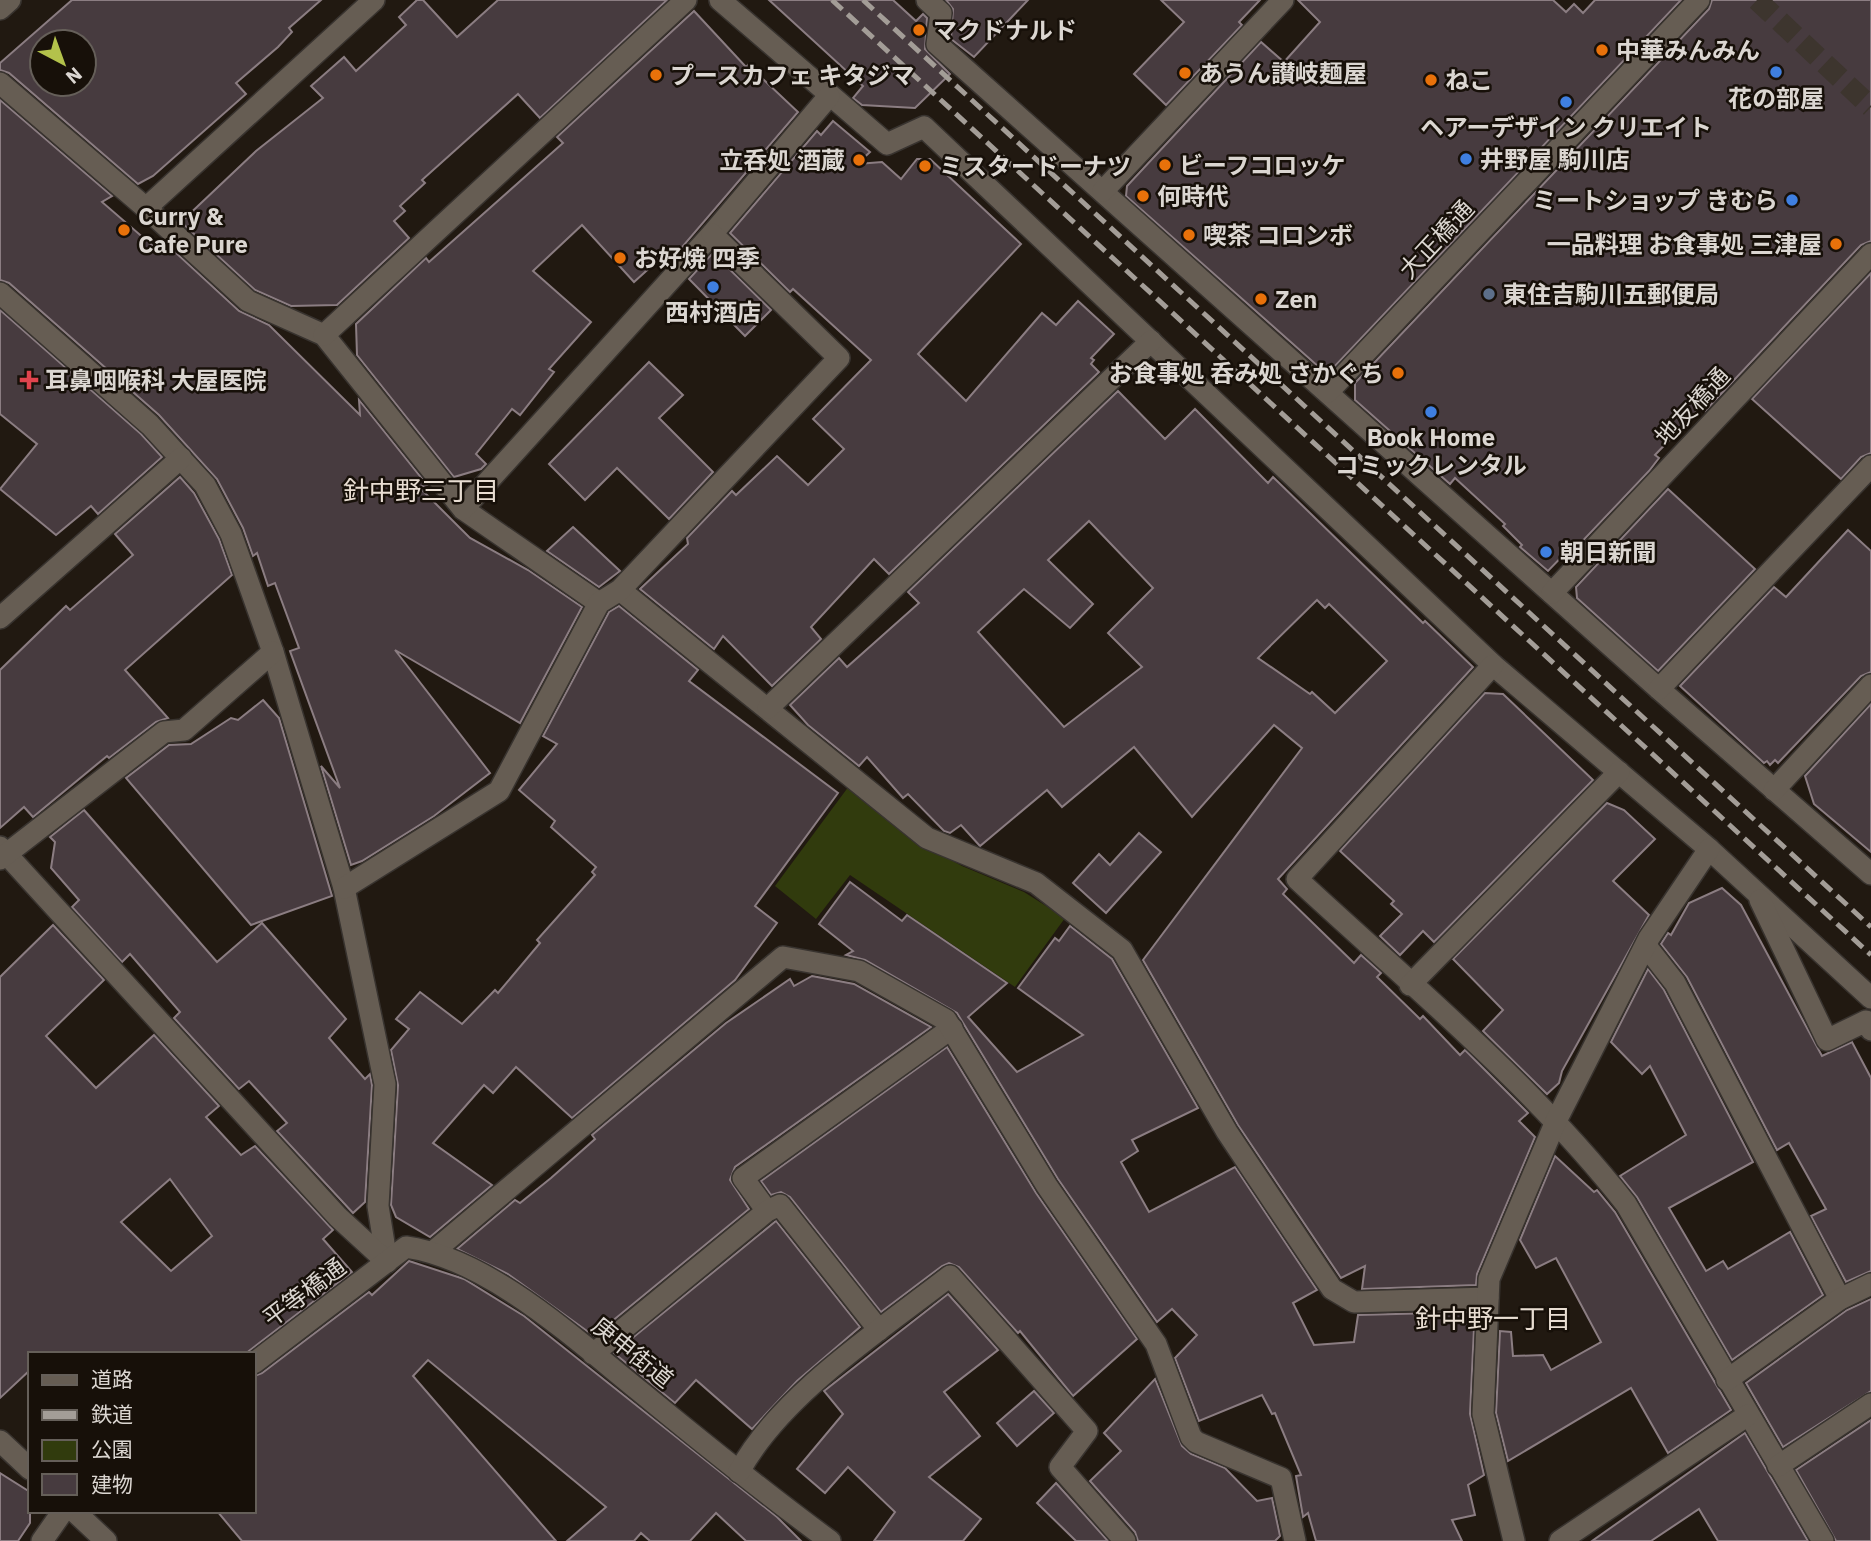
<svg xmlns="http://www.w3.org/2000/svg" width="1871" height="1541" viewBox="0 0 1871 1541" font-family="'IBM Plex Sans','Noto Sans JP',sans-serif">
	<style>
		.green { fill: #313b0d }
		.building { fill: #473b3f; stroke: #8b7d82; stroke-width: 2; fill-rule: evenodd }
		.lines { fill: none; stroke-linecap: round; stroke-linejoin: round }
		.minor-tunnel { stroke: #3d352e; stroke-width: 21; stroke-dasharray: 21 10; stroke-linecap: butt }
		.minor-casing { stroke: #38332f; stroke-width: 24 }
		.minor { stroke: #665d53; stroke-width: 21 }
		.rail { stroke: #a39d97; stroke-width: 5; stroke-dasharray: 14 7; stroke-linecap: butt }
		.food-dot { fill: #e8710a; stroke: #171009; stroke-width: 2.5 }
		.shop-dot { fill: #3f7fe0; stroke: #171009; stroke-width: 2.5 }
		.service-dot { fill: #5c6f8a; stroke: #171009; stroke-width: 2.5 }
		.health-dot { fill: #e0444e; stroke: #171009; stroke-width: 2.5 }
		.labels { text-anchor: middle; dominant-baseline: central; stroke-width: 5; stroke-linejoin: round; paint-order: stroke }
		.poi-label { font-size: 24px; font-weight: bold; fill: #dbd6d1; stroke: #171009; text-anchor: start }
		.street-label { font-size: 24px; fill: #dbd6d1; stroke: #171009 }
		.neighbourhood-label { font-size: 26px; fill: #e8ddd2; stroke: #171009 }
	</style>
	<rect width="100%" height="100%" fill="#211911"/>
	<!-- green -->
	<path class="green" d="M849,786L927,847L962,866L1024,892L1065,918L1015,987L850,875L816,919L775,886Z"/>
	<!-- building -->
	<g class="building">
		<path d="M72,0H321L289,28L292,32L278,47L236,83L246,94L153,176L138,184L9,73L0,70V63ZM42,42H84V84H42Z"/>
		<path d="M417,0H423L457,37L498,0H667L540,118L518,94L422,180L425,183L400,206L405,211L394,221L409,238L337,305L291,306L255,290L181,222L256,151L323,98L311,86L344,57L356,71L406,25L399,17Z"/>
		<path d="M769,0H893L916,21L923,14L927,18L925,49L950,74L915,108L862,105L853,98L863,86Z"/>
		<path d="M946,0H1028L974,57L951,39L953,9Z"/>
		<path d="M1161,0H1260L1239,22L1242,25L1166,105L1134,74L1184,22Z"/>
		<path d="M1298,0H1553L1566,12L1574,4L1583,13L1595,0H1681L1334,367L1320,368L1126,196L1127,186L1261,42L1284,62L1320,22Z"/>
		<path d="M1712,0H1871V241L1861,245L1705,411L1701,407L1655,455L1659,458L1649,471L1574,550V544L1548,571L1520,547L1522,545L1503,526L1505,524L1455,478L1450,484L1355,400V383L1709,9Z"/>
		<path d="M694,11L746,67L748,65L798,112L671,260L665,254L634,282L582,225L533,271L591,322L549,369L554,372L520,415L512,409L476,454L486,464L481,469L454,477L357,355L356,324L426,258L429,262L563,143L557,137Z"/>
		<path d="M0,100L112,196L102,202L154,247L162,240L239,311L269,325L360,415L359,400L427,485L419,487L470,538L528,570L582,607L520,723L395,650L490,773L434,816L362,861L351,865L321,766L340,788L290,651L299,648L275,583L268,586L257,553L253,556L243,528L217,479L159,415L9,283L0,280Z"/>
		<path d="M833,121L870,152L857,164L882,162L901,179L917,159H930L1021,244L918,354L966,401L1042,313L1056,325L1078,301L1114,334L1091,358L1094,360L1091,364L1099,372L889,574L874,559L811,627L821,639L772,686L723,636L714,649L640,589L688,544L687,538L732,491L736,495L777,456L808,485L844,449L813,419L871,360L793,289L790,292L730,233L817,131L821,135Z"/>
		<path d="M713,253L771,310L745,336L689,279Z"/>
		<path d="M1871,273V453L1861,457L1841,479L1752,399Z"/>
		<path d="M0,310L141,434L162,457L98,514L91,506L56,535L0,489L37,444L0,414Z"/>
		<path d="M649,362L683,395L659,418L713,472L669,519L617,468L585,500L549,464Z"/>
		<path d="M1118,391L1165,439L1195,409L1268,483L1273,477L1423,623L1425,621L1473,667L1278,879L1287,889L1283,894L1354,963L1361,955L1381,973L1377,977L1420,1019L1423,1016L1460,1055L1465,1050L1528,1113L1519,1121L1535,1137L1477,1274L1476,1285L1362,1289L1365,1266L1341,1278L1238,1125L1143,960L1302,748L1274,725L1192,817L1134,747L1062,807L1047,790L980,846L961,825L950,833L944,831L908,794L903,798L867,757L859,766L808,725L790,705L839,658L847,667L919,603L908,592ZM1089,521L1153,588L1108,633L1142,667L1064,727L978,632L1024,589L1070,628L1093,604L1048,560ZM1317,600L1325,608L1329,604L1387,661L1335,713L1312,692L1310,694L1258,658Z"/>
		<path d="M180,477L194,493L219,539L232,575L125,670L168,718L156,722L109,758L107,756L33,817L24,807L0,828V670L66,606L70,610L133,555L115,534Z"/>
		<path d="M1668,489L1755,569L1658,671L1577,598L1576,587Z"/>
		<path d="M573,527L620,571L599,587L547,551Z"/>
		<path d="M1848,530L1871,551V672L1861,676L1778,763L1775,760L1770,765L1767,761L1764,763L1680,686L1774,587L1786,597Z"/>
		<path d="M619,606L698,670L689,681L838,793L755,906L777,923L735,980L572,1118L516,1067L493,1093L484,1085L433,1143L492,1185L430,1237L396,1217L391,1205L398,1085L391,1050L409,1029L396,1019L420,992L462,1024L495,990L498,993L540,943L537,940L595,875L592,872L596,867L551,827L555,821L519,790L557,744L543,736L609,612Z"/>
		<path d="M1485,693L1503,694L1593,780L1434,942L1423,931L1400,955L1380,936L1402,914L1391,904L1394,901L1340,851Z"/>
		<path d="M263,700L279,718L332,896L251,925L126,778L169,745L191,744L231,718L238,720Z"/>
		<path d="M1871,704V852L1814,804L1805,776Z"/>
		<path d="M1607,803L1624,810L1655,839L1613,881L1649,915L1562,1071L1559,1083L1547,1094L1483,1031L1503,1010L1453,959Z"/>
		<path d="M84,810L217,962L262,923L346,1019L329,1038L365,1079L370,1074L372,1085L365,1202L353,1213L277,1131L287,1123L249,1081L239,1089L174,1018L180,1012L130,954L122,962L72,907L79,900L51,868L55,842L50,837Z"/>
		<path d="M1139,833L1161,852L1106,913L1073,883L1099,854L1110,865Z"/>
		<path d="M850,882L902,921L907,915L1007,983L968,1017L1017,1072L1083,1035L1018,988L1055,938L1059,941L1070,926L1112,959L1198,1108L1132,1140L1138,1151L1121,1162L1149,1212L1235,1167L1317,1290L1293,1303L1314,1345L1354,1342L1358,1315L1474,1312L1469,1328H1474L1470,1414L1484,1475L1468,1485L1475,1515L1452,1520L1462,1541H1316L1308,1513L1303,1517L1296,1476L1301,1475L1275,1413L1272,1414L1262,1395L1199,1421L1175,1358L1197,1335L1172,1309L1157,1322L1058,1179L957,1013L865,960L846,955L853,951L819,924Z"/>
		<path d="M1722,888L1741,905L1822,1056L1852,1042L1871,1078V1271L1846,1282L1811,1216L1826,1209L1789,1143L1777,1150L1687,977L1661,944L1668,933L1671,935L1689,903Z"/>
		<path d="M53,925L104,980L46,1036L96,1088L154,1035L219,1106L206,1117L241,1155L255,1146L333,1230L323,1239L352,1272L245,1354H30V1370L0,1398V977ZM170,1179L212,1236L171,1271L121,1222Z"/>
		<path d="M1648,969L1664,990L1753,1162L1669,1208L1706,1271L1723,1261L1728,1269L1790,1232L1823,1295L1732,1360L1637,1197L1620,1176L1686,1135L1650,1066L1642,1074L1611,1042Z"/>
		<path d="M812,976L854,984L931,1027L735,1167L730,1180L749,1209L594,1336L508,1274L457,1249L515,1200L520,1203L551,1178L595,1139L592,1135L726,1023L790,979L794,986Z"/>
		<path d="M947,1047L1036,1193L1137,1339L1073,1396L1020,1331L1018,1333L959,1267L949,1263L942,1266L881,1312L790,1197L781,1192L771,1195L761,1181Z"/>
		<path d="M1555,1156L1594,1192L1597,1190L1615,1212L1731,1410L1668,1453L1631,1388L1508,1461L1496,1413L1500,1331L1511,1332L1513,1356L1543,1355L1551,1370L1601,1342L1556,1258L1536,1268L1520,1240Z"/>
		<path d="M776,1221L860,1327L797,1381L752,1429L696,1380L675,1403L614,1353Z"/>
		<path d="M409,1261L464,1279L524,1316L777,1517L801,1541H746L716,1513L690,1541H650L641,1533L634,1541H567L606,1507L428,1360L413,1376L556,1541H242L217,1511H254V1376L262,1373L369,1292L372,1295Z"/>
		<path d="M948,1294L998,1350L944,1392L980,1436L929,1477L981,1519L963,1541H874L895,1512L848,1467L825,1493L797,1469L843,1414L824,1391Z"/>
		<path d="M1871,1299V1391L1783,1447L1746,1383L1847,1310Z"/>
		<path d="M1155,1379L1182,1446L1191,1454L1225,1468L1257,1501L1272,1498L1280,1536L1275,1541H1138L1135,1532L1090,1481L1121,1451L1104,1433Z"/>
		<path d="M1034,1391L1054,1413L1017,1446L997,1423Z"/>
		<path d="M1871,1420V1541H1836L1796,1470Z"/>
		<path d="M1745,1433L1808,1541H1718L1699,1509L1651,1541H1592Z"/>
		<path d="M0,1473L30,1492V1523L18,1541H0Z"/>
		<path d="M1056,1483L1108,1541H1076L1037,1503Z"/>
	</g>
	<g class="lines">
		<!-- minor-tunnel -->
		<path class="minor-tunnel" d="M1757,0L1871,107"/>
		<defs>
			<g id="minor">
				<path d="M720,0L887,144L924,127L1493,665L1709,849L1871,998"/>
				<path d="M927,0L941,13L937,44L1659,689L1871,874"/>
				<path d="M0,9L10,0"/>
				<path d="M0,83L146,208L248,301L324,335L463,509L599,603"/>
				<path d="M1103,191L1283,0"/>
				<path d="M146,208L374,0"/>
				<path d="M0,293L150,425L205,485L231,534L273,652L344,888L385,1084L378,1206L387,1262"/>
				<path d="M324,335L686,0"/>
				<path d="M1328,392L1699,0"/>
				<path d="M463,509L712,234L829,96"/>
				<path d="M620,590L927,838L1036,883L1122,950L1227,1132L1332,1289L1354,1302L1488,1298"/>
				<path d="M1552,593L1871,254"/>
				<path d="M0,618L181,458"/>
				<path d="M1493,665L1297,879C1407,981 1534,1086 1626,1204L1823,1541"/>
				<path d="M1659,689L1871,466"/>
				<path d="M768,708L1151,341"/>
				<path d="M1774,790L1871,685"/>
				<path d="M0,847L338,1217L387,1262"/>
				<path d="M0,859L164,732L184,730L273,652"/>
				<path d="M344,888L499,791L599,603L620,590L839,358L712,234"/>
				<path d="M1760,900L1827,1040L1866,1021L1871,1030"/>
				<path d="M1646,946L1675,983L1840,1299"/>
				<path d="M1410,985L1619,772"/>
				<path d="M767,1211L743,1178L952,1028"/>
				<path d="M434,1251L783,957L859,971L946,1020L1047,1186L1156,1344L1191,1437L1196,1442L1281,1478L1295,1541"/>
				<path d="M593,1354L767,1211L780,1205L879,1330"/>
				<path d="M254,1363L406,1247C490,1259 577,1341 642,1393C704,1444 766,1494 830,1541"/>
				<path d="M1727,1380L1840,1299L1871,1284"/>
				<path d="M0,1441L30,1469"/>
				<path d="M1778,1466L1871,1404"/>
				<path d="M739,1472C780,1395 882,1329 950,1276L1087,1431L1060,1467L1125,1541"/>
				<path d="M74,1511L106,1541"/>
				<path d="M42,1541L63,1511"/>
				<path d="M1514,1541L1483,1414L1489,1279L1556,1121L1649,938L1709,849"/>
				<path d="M1560,1541L1748,1415"/>
			</g>
		</defs>
		<!-- minor casing -->
		<use href="#minor" class="minor-casing"/>
		<!-- minor -->
		<use href="#minor" class="minor"/>
		<!-- rail -->
		<g class="rail">
			<path d="M832,0L1871,955"/>
			<path d="M863,0L1871,927"/>
		</g>
	</g>
	<!-- markers -->
	<g class="food-dot">
		<circle cx="919" cy="30" r="7"/>
		<circle cx="1602" cy="50" r="7"/>
		<circle cx="1185" cy="73" r="7"/>
		<circle cx="656" cy="75" r="7"/>
		<circle cx="1431" cy="80" r="7"/>
		<circle cx="859" cy="160" r="7"/>
		<circle cx="1165" cy="165" r="7"/>
		<circle cx="925" cy="166" r="7"/>
		<circle cx="1143" cy="196" r="7"/>
		<circle cx="124" cy="230" r="7"/>
		<circle cx="1189" cy="235" r="7"/>
		<circle cx="1836" cy="244" r="7"/>
		<circle cx="620" cy="258" r="7"/>
		<circle cx="1261" cy="299" r="7"/>
		<circle cx="1398" cy="373" r="7"/>
	</g>
	<g class="shop-dot">
		<circle cx="1776" cy="72" r="7"/>
		<circle cx="1566" cy="102" r="7"/>
		<circle cx="1466" cy="159" r="7"/>
		<circle cx="1792" cy="200" r="7"/>
		<circle cx="713" cy="287" r="7"/>
		<circle cx="1431" cy="412" r="7"/>
		<circle cx="1546" cy="552" r="7"/>
	</g>
	<circle class="service-dot" cx="1489" cy="294" r="7"/>
	<path class="health-dot" d="M25.5 369.5h7v7h7v7h-7v7h-7v-7h-7v-7h7z"/>
	<g class="labels">
		<!-- poi labels -->
		<g class="poi-label">
			<text x="933" y="30">マクドナルド</text>
			<text x="1616" y="50">中華みんみん</text>
			<text x="1199" y="73">あうん讃岐麺屋</text>
			<text x="670" y="75">プースカフェ キタジマ</text>
			<text x="1445" y="80">ねこ</text>
			<text x="1776" y="98" text-anchor="middle">花の部屋</text>
			<text x="1566" y="127" text-anchor="middle">ヘアーデザイン クリエイト</text>
			<text x="1480" y="159">井野屋 駒川店</text>
			<text x="845" y="160" text-anchor="end">立呑処 酒蔵</text>
			<text x="1179" y="165">ビーフコロッケ</text>
			<text x="939" y="166">ミスタードーナツ</text>
			<text x="1157" y="196">何時代</text>
			<text x="1778" y="200" text-anchor="end">ミートショップ きむら</text>
			<text x="138" y="216">Curry &amp;<tspan x="138" dy="28">Cafe Pure</tspan></text>
			<text x="1203" y="235">喫茶 コロンボ</text>
			<text x="1822" y="244" text-anchor="end">一品料理 お食事処 三津屋</text>
			<text x="634" y="258">お好焼 四季</text>
			<text x="1503" y="294">東住吉駒川五郵便局</text>
			<text x="1275" y="299">Zen</text>
			<text x="713" y="312" text-anchor="middle">西村酒店</text>
			<text x="1384" y="373" text-anchor="end">お食事処 呑み処 さかぐち</text>
			<text x="45" y="380">耳鼻咽喉科 大屋医院</text>
			<text x="1431" y="437" text-anchor="middle">Book Home<tspan x="1431" dy="28">コミックレンタル</tspan></text>
			<text x="1560" y="552">朝日新聞</text>
		</g>
		<!-- street labels -->
		<g class="street-label">
			<text transform="translate(1436 239) rotate(-47)">大正橋通</text>
			<text transform="translate(1692 406) rotate(-47)">地友橋通</text>
			<text transform="translate(304 1292) rotate(-37)">平等橋通</text>
			<text transform="translate(633 1352) rotate(39)">庚申街道</text>
		</g>
		<!-- neighbourhood labels -->
		<g class="neighbourhood-label">
			<text x="421" y="490">針中野三丁目</text>
			<text x="1493" y="1318">針中野一丁目</text>
		</g>
	</g>
	<!-- legend -->
	<rect x="28" y="1352" width="228" height="161" fill="#171009" stroke="#655f59" stroke-width="2"/>
	<rect x="42" y="1375" width="35" height="10" fill="#665d53" stroke="#655f59" stroke-width="2"/>
	<text x="91" y="1387" font-size="21" fill="#dbd6d1">道路</text>
	<rect x="42" y="1410" width="35" height="10" fill="#a39d97" stroke="#655f59" stroke-width="2"/>
	<text x="91" y="1422" font-size="21" fill="#dbd6d1">鉄道</text>
	<rect x="42" y="1440" width="35" height="21" fill="#313b0d" stroke="#655f59" stroke-width="2"/>
	<text x="91" y="1457" font-size="21" fill="#dbd6d1">公園</text>
	<rect x="42" y="1474" width="35" height="21" fill="#473b3f" stroke="#655f59" stroke-width="2"/>
	<text x="91" y="1492" font-size="21" fill="#dbd6d1">建物</text>
	<!-- north arrow -->
	<g transform="translate(63 63) rotate(139)"><circle r="33" fill="#171009" stroke="#655f59" stroke-width="2"/>
	<path d="M0-5L12 26L0 18L-12 26Z" fill="#b3c24b"/>
	<text y="-10" font-size="19" font-weight="bold" text-anchor="middle" fill="#dbd6d1">N</text>
	</g>
</svg>
